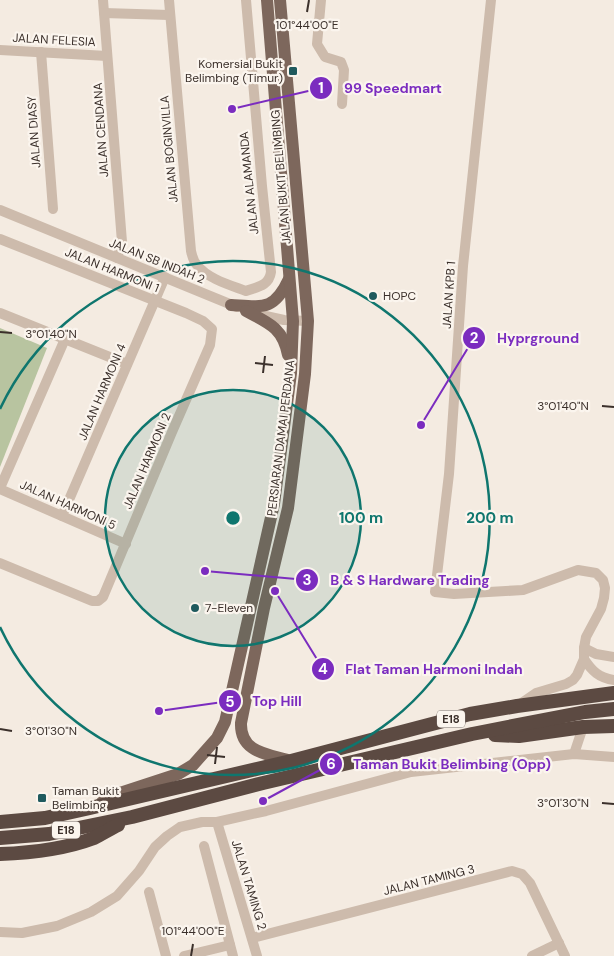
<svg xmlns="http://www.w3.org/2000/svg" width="614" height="956" viewBox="0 0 614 956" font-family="'DM Sans',sans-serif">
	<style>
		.green { fill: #b8c4a0 }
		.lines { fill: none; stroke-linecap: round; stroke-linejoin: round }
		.minor { stroke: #cdbbac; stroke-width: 10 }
		.major { stroke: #7d675c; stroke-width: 12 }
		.highway { stroke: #5c4a42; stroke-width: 14 }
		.ticks { fill: none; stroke: #3b302b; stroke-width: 2 }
		.ring { fill: none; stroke: #0f766e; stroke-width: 2.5 }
		.poi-dot { fill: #1f5a5e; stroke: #fbf5ee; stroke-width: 2 }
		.labels { text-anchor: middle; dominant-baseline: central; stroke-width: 4.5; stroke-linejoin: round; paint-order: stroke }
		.shield { fill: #fbf5ee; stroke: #756b66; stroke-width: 1 }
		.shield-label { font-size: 11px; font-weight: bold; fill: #3b302b }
		.street-label { font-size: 12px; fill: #3b302b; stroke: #fbf5ee }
		.poi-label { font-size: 12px; fill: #3b302b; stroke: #fbf5ee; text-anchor: start }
		.ticks-label { font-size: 12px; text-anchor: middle; fill: #3b302b; stroke: #fbf5ee; stroke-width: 4.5; stroke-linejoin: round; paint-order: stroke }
		.centre { fill: #0f766e; stroke: #fbf5ee; stroke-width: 2.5 }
		.ring-label { font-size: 15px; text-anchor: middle; font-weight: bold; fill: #0f766e; stroke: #fbf5ee; stroke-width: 4.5; stroke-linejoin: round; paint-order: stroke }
		.leader { fill: none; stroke: #7b2cbf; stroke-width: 2 }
		.callout-dot { fill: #7b2cbf; stroke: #fbf5ee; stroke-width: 2 }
		.mark-label { font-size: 15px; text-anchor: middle; font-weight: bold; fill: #fff }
		.callout-label { font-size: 14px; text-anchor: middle; font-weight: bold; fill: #7b2cbf; stroke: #fbf5ee; stroke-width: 4.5; stroke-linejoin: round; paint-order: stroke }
	</style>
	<rect width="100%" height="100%" fill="#f4ebe1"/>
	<!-- green -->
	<path class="green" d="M0,328L47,348L0,467Z"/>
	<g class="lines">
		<!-- minor -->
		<g class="minor">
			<path d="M103,0L122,242L117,258"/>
			<path d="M169,0L191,251C192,255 193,261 197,265C208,279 230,285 246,291C257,287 269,286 271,272L262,186L246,0"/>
			<path d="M321,0L317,44L325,57L341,62L344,70L342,104"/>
			<path d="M491,0L463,266L449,474L435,592L454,594L523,590L578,570L596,573L603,580L605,588L604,598L601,609L586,637L584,648V659L577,675L573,680L566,684L536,693L520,704"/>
			<path d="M104,13L169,15"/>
			<path d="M0,50L107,56"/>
			<path d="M41,52L53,209"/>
			<path d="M0,210L237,307"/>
			<path d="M0,239L186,313L203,321L212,329L210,345L172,432L103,597L98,601H92L0,563"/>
			<path d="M0,313L127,364"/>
			<path d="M261,315L284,320L308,321"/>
			<path d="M0,488L65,339"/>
			<path d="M0,489L126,544"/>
			<path d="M62,516L165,277"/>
			<path d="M584,648L596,654L614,657"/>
			<path d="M584,659C592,671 599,678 614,680"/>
			<path d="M574,754L583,727"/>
			<path d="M217,822L257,956"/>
			<path d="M204,846L233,956"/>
			<path d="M149,892L166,956"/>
			<path d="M0,932L22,933L57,926L91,912L117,896L139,871L155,847L167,836L180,827L202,822H217L266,811L411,772L574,754L614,757"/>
			<path d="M252,938L512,871L522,874L530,883L565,956"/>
			<path d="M184,956L230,945"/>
			<path d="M532,956L559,943"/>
		</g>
		<!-- major -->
		<g class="major">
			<path d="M280,0L308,321L305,374L288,508L264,608L241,723C240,753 268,754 291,761"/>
			<path d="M231,305C263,307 274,311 289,279"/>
			<path d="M246,311C269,323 283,328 288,355"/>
			<path d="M102,802L120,793L178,774L193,765L217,738L225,722L274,504L291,373L293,321L267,0"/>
		</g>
		<!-- highway -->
		<g class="highway">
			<path d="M495,735L519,736L583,727L614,726"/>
			<path d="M0,822L45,818L90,808L291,761L470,714L517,706L614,693"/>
			<path d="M0,838L49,834L132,817L263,783L472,734L585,712L614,709"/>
			<path d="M0,854C30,853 65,849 94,838C102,834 110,829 118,825"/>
		</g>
	</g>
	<!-- ticks -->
	<path class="ticks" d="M307,12L309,0M0,332L12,333M255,363L273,365M263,373L265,356M602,406L614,407M0,729L12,731M207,755L225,757M215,764L217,747M602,803L614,804M191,956L193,944"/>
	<!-- distance rings -->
	<circle cx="233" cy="518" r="128" fill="#0f766e" fill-opacity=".12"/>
	<g class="ring">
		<circle cx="233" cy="518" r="128"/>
		<path d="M0 409A257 257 0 1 1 0 627"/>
	</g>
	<!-- markers -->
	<g class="poi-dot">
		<rect x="288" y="66" width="10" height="10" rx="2.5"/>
		<circle cx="373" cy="296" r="5"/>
		<circle cx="195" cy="608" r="5"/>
		<rect x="37" y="793" width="10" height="10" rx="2.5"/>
	</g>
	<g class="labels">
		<!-- shield labels -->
		<g class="shield">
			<rect x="437" y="710.5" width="28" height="17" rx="4"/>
			<rect x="52" y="821.5" width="28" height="17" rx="4"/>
		</g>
		<g class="shield-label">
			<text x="451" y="719">E18</text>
			<text x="66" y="830">E18</text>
		</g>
		<!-- street labels -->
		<g class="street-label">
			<text transform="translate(54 40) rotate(3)">JALAN FELESIA</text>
			<text transform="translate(101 130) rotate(-94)">JALAN CENDANA</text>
			<text transform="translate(34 132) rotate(-94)">JALAN DIASY</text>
			<text transform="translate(169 149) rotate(-95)">JALAN BOGINVILLA</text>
			<text transform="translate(281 177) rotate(-95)">JALAN BUKIT BELIMBING</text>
			<text transform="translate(249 183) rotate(-96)">JALAN ALAMANDA</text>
			<text transform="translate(157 261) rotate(22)">JALAN SB INDAH 2</text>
			<text transform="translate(112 270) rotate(22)">JALAN HARMONI 1</text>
			<text transform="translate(449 295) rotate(-86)">JALAN KPB 1</text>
			<text transform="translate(102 392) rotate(-67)">JALAN HARMONI 4</text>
			<text transform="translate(281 438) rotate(-83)">PERSIARAN DAMAI PERDANA</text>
			<text transform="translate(147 461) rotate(-67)">JALAN HARMONI 2</text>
			<text transform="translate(68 505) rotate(24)">JALAN HARMONI 5</text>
			<text transform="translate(429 880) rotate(-14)">JALAN TAMING 3</text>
			<text transform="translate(249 885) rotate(73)">JALAN TAMING 2</text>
		</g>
		<!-- poi labels -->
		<g class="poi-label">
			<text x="283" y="64" text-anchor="end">Komersial Bukit<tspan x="283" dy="14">Belimbing (Timur)</tspan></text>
			<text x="383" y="296">HOPC</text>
			<text x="205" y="608">7-Eleven</text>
			<text x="52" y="791">Taman Bukit<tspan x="52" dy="14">Belimbing</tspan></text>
		</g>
	</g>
	<g class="ticks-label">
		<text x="307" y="29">101°44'00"E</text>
		<text x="51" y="338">3°01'40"N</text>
		<text x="563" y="410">3°01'40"N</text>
		<text x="51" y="735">3°01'30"N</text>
		<text x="563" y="807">3°01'30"N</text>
		<text x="193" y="935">101°44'00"E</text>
	</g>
	<circle cx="233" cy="518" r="8" class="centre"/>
	<g class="ring-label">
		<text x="361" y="523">100 m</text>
		<text x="490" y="523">200 m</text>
	</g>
	<!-- callouts -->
	<path class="leader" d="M232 109L321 88M421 425L474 338M205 571L307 580M275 591L323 669M159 711L230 701M263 801L331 764"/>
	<g class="callout-dot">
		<circle cx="232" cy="109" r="5"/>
		<circle cx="421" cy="425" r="5"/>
		<circle cx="205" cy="571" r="5"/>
		<circle cx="275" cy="591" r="5"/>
		<circle cx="159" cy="711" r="5"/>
		<circle cx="263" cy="801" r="5"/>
		<circle cx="321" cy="88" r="12"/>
		<circle cx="474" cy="338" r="12"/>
		<circle cx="307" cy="580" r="12"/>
		<circle cx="323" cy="669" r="12"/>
		<circle cx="230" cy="701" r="12"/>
		<circle cx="331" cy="764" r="12"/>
	</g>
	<g class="mark-label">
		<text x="321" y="93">1</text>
		<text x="474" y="343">2</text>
		<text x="307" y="585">3</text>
		<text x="323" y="674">4</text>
		<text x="230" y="707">5</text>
		<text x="331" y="769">6</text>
	</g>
	<g class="callout-label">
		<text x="393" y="93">99 Speedmart</text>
		<text x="538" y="343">Hyprground</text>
		<text x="410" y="585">B &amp; S Hardware Trading</text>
		<text x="434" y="674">Flat Taman Harmoni Indah</text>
		<text x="277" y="706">Top Hill</text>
		<text x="452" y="769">Taman Bukit Belimbing (Opp)</text>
	</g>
</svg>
